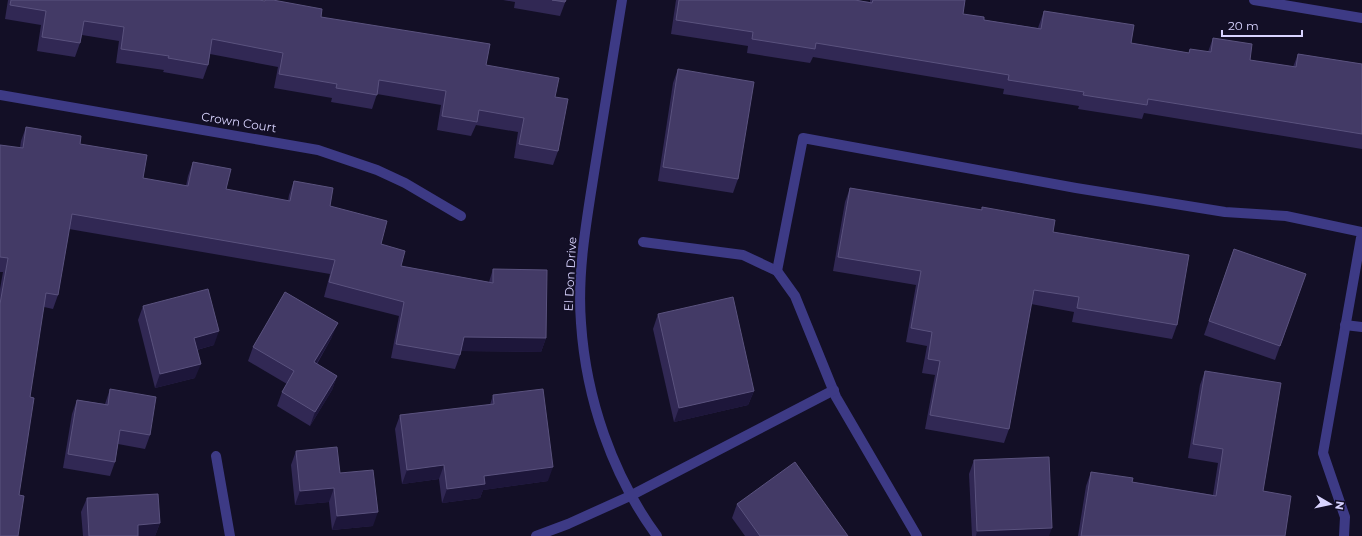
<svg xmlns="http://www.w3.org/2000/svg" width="1362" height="536" viewBox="0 0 1362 536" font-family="Montserrat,sans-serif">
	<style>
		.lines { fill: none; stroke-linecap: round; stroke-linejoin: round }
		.minor { stroke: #3d3a85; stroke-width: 10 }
		.wall { fill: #312854 }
		.shaded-wall { fill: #1d163a }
		.building { fill: #433a66; stroke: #5a527e }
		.labels { text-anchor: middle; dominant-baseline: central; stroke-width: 3.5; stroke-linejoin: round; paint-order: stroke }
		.street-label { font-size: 12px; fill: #d9d4ff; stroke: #130f26 }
	</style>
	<rect width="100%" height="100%" fill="#130f26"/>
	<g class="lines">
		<!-- minor -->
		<g class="minor">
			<path d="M622,0C613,56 604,111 595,167C587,218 577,271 581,323C586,398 612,475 657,536"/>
			<path d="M1254,0L1362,18"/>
			<path d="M0,95L318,150L377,170L405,183L461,216"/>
			<path d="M643,242L743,255L777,271L795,296L836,397L917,536"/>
			<path d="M777,271L803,138L1076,188L1225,212L1286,216L1362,232L1323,453L1345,517L1344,536"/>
			<path d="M1345,325L1362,327"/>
			<path d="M216,456L230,536"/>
			<path d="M536,536L568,524L630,496L834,390"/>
		</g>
	</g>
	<!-- wall -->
	<g class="wall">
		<path d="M8,0H259L265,1V0L486,65L555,97L558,151L553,165L514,158L518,132L476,125L471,136L437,130L441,105L377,94L372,109L331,102L332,98L274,88L278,67L210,54L208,65L203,79L163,72L164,70L116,63L119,41L82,35L80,43L75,57L37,51L41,25L5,19Z"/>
		<path d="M503,0H566L560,16L514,8L515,2Z"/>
		<path d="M676,0H855L870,2V0H965L963,14L984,20L1038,28L1039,25L1044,11L1131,43L1189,53L1190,49L1208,52L1213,38L1250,60L1293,67L1298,54L1362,64V149L1144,113L1142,119L1078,109L1079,106L1003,94L1004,89L813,57L810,63L747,53L748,46L671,34Z"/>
		<path d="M678,69L738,179L733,193L658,181L673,83Z"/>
		<path d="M26,127L80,144L143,178L186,186L188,176L193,162L226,189L288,201L289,195L294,181L330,206L381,244L401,266L489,282L493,269L546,338L541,352L461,351L460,355L455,369L391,358L399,316L324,297L330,274L69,229L58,295L53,309L44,307L0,536V289L3,272H0V145L20,148L21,141Z"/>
		<path d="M850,188L981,210L982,207L1053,232L1177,325L1172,339L1072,322L1074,312L1031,304L1009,429L1004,443L925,429L935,375L922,373L927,346L906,342L916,285L833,271L845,202Z"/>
		<path d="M1234,249L1306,274L1275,360L1204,335Z"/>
		<path d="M143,306L214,345L197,350L195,378L155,388L138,320Z"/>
		<path d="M658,314L754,391L748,405L674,422L653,329Z"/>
		<path d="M332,337L317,364L337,376L332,390L310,426L277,406L282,392L287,384L248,361L253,347Z"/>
		<path d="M1205,371L1285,536H1078L1086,486L1091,472L1132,482L1213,495L1218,463L1188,458L1200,385Z"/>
		<path d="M110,389L150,435L145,449L118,444L115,462L110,476L63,468L72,414L77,400L105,404Z"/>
		<path d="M493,395L548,481L483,490L480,498L442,503L439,479L402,484L395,429L400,415L490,405Z"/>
		<path d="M296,451L340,473L373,526L332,530L329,502L295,505L291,465Z"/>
		<path d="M974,460L1049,536H972L969,474Z"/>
		<path d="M87,498L160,523L155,536H83L81,512Z"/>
		<path d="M737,504L848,536H745L732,518Z"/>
	</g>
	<!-- shaded-wall -->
	<g class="shaded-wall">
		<path d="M338,323L332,337L309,376L314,362Z"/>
		<path d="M219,331L214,345L189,352L194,338Z"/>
		<path d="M464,337L546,338L541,352L459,351Z"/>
		<path d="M201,364L195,378L155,388L160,374Z"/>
		<path d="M337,376L332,390L310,426L315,412Z"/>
		<path d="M754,391L748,405L674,422L679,408Z"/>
		<path d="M444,465L439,479L402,484L407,470Z"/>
		<path d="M553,467L548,481L483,490L480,498L442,503L447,489L484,476Z"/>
		<path d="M334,488L329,502L295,505L300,491Z"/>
		<path d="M378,512L373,526L332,530L337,516Z"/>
		<path d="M160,523L155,536H134L138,525Z"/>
		<path d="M1052,528L1049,536H976L977,531Z"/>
	</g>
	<!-- building -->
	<g class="building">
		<path d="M11,0H259L265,1V0H273L322,9L321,17L490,44L486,65L559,78L555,97L568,99L558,151L519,144L524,118L479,110L477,122L442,116L446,91L379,80L377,95L336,88L337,84L279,74L283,53L212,39L208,65L168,58L169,56L121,49L124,27L84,21L80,43L42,37L46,11L10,5Z"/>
		<path d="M552,0H566L565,2Z"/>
		<path d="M679,0H855L872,3L873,0H965L963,14L984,17V20L1041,29L1044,11L1134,25L1131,43L1189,53L1190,49L1211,52L1213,38L1252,44L1250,60L1296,67L1298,54L1362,64V134L1148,99L1147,105L1083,95L1084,92L1008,80L1009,75L816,43L815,49L752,39L753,32L676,20Z"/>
		<path d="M678,69L754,82L738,179L663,167Z"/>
		<path d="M26,127L81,136L80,144L147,155L143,178L188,186L193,162L231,169L226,189L290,201L294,181L333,188L330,206L387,221L381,244L405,251L401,266L493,283V269L547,270L546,338L464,337L460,355L396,344L404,302L329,282L335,260L72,214L58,295L46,293L30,397L34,398L19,495L24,496L18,536H0V304L8,258L0,257V145L23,148Z"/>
		<path d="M850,188L982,210V207L1055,220L1053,232L1189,255L1177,325L1077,308L1079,297L1034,290L1009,429L930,415L940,361L928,359L932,332L911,328L921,271L838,257Z"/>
		<path d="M1234,249L1306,274L1280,346L1209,321Z"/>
		<path d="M208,289L219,331L194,338L201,364L160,374L143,306Z"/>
		<path d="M285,292L338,323L314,362L337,376L315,412L282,392L294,371L253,347Z"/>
		<path d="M733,297L754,391L679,408L658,314Z"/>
		<path d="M1205,371L1281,383L1263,491L1291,496L1285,536H1081L1091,472L1133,478L1132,482L1216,496L1223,449L1193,444Z"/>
		<path d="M110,389L156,397L150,435L120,430L115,462L68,454L77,400L108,405Z"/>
		<path d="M543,389L553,467L484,476L485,484L447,489L444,465L407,470L400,415L494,404L493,395Z"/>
		<path d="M337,447L340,473L373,470L378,512L337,516L334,488L300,491L296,451Z"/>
		<path d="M1049,457L1052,528L977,531L974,460Z"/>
		<path d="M795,462L848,536H760L737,504Z"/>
		<path d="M158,494L160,523L138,525V536H89L87,498Z"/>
	</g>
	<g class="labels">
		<!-- street labels -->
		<g class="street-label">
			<text transform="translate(239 122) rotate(9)">Crown Court</text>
			<text transform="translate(570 274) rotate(-87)">El Don Drive</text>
		</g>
	</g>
	<!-- north arrow -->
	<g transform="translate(1330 504) rotate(99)" stroke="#130f26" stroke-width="3" paint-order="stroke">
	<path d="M0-3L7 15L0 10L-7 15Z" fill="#d9d4ff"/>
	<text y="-6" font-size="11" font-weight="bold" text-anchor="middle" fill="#d9d4ff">N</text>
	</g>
	<!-- scale -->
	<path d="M1222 30v6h80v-6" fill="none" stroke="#d9d4ff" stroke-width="2"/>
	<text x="1228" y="30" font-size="12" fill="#d9d4ff" stroke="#130f26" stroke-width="3" paint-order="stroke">20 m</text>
</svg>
